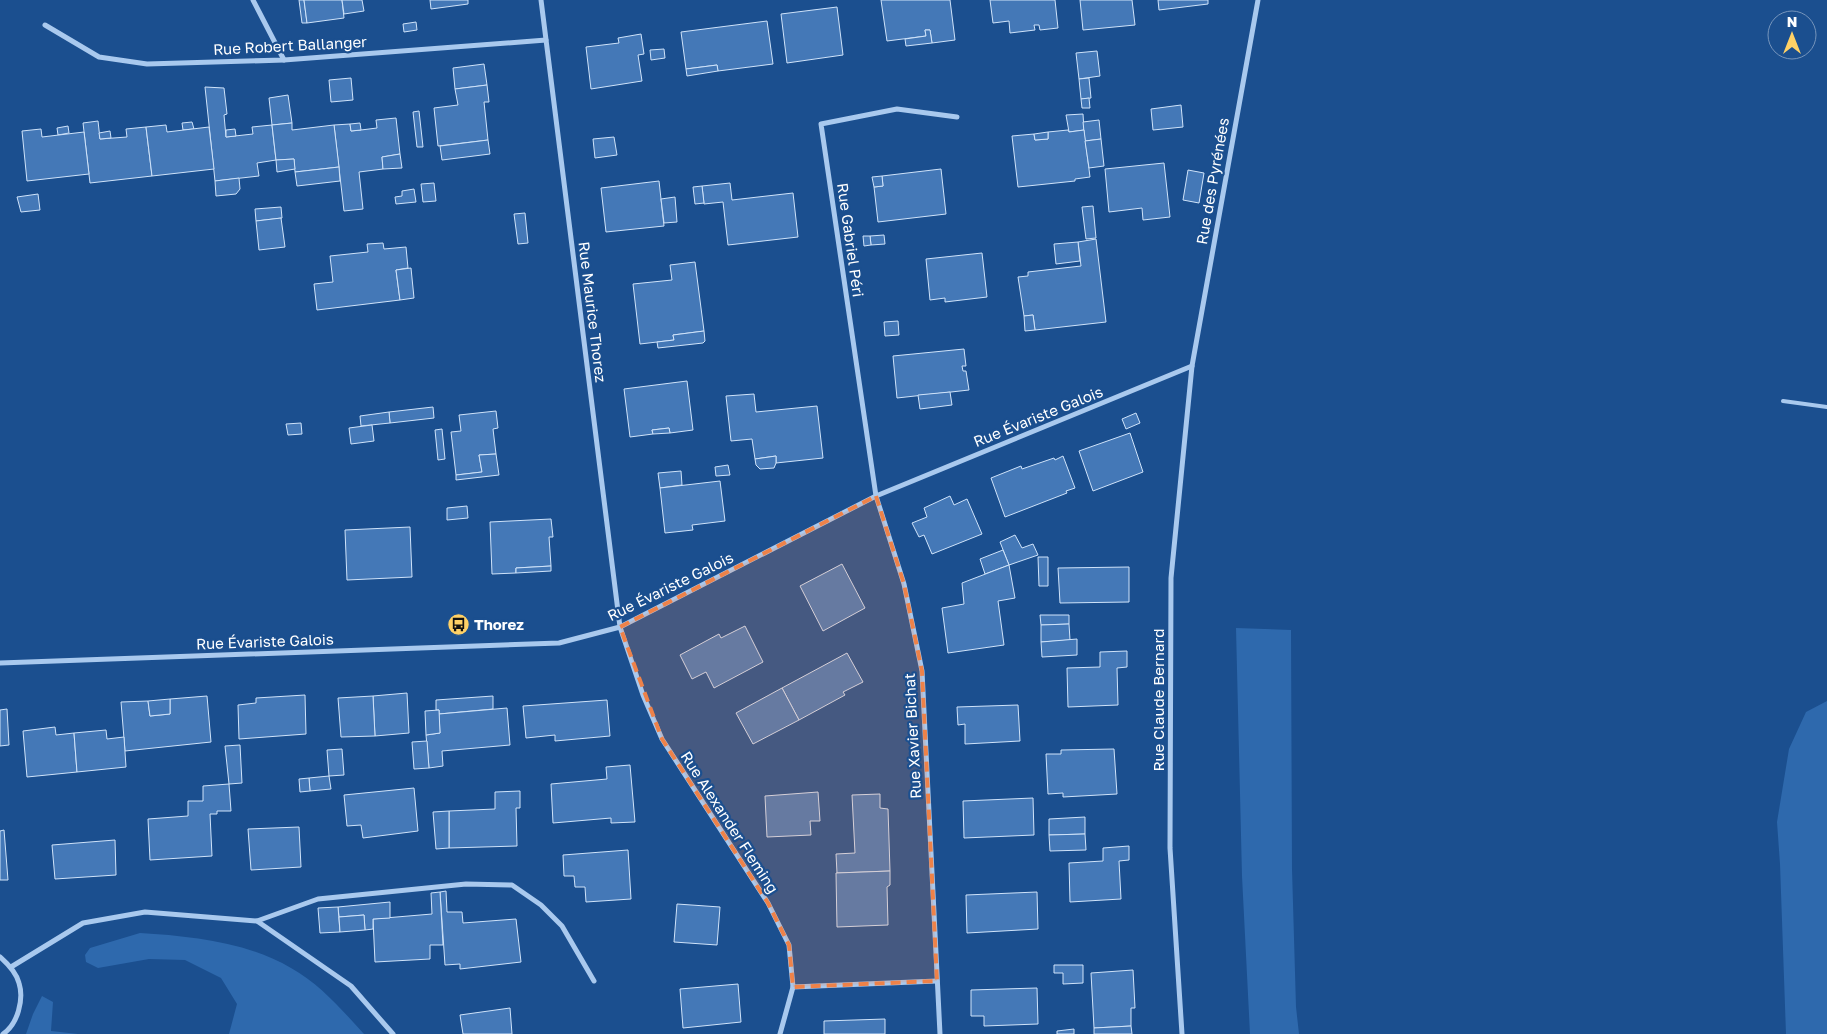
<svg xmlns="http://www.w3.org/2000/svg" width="1827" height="1034" viewBox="0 0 1827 1034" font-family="'Golos Text',sans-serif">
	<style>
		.green { fill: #2e69ad }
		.building { fill: #4478b7; stroke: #cfe3fa }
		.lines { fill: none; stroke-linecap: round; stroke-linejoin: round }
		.service { stroke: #a9c9ee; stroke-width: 4 }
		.minor { stroke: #a9c9ee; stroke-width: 5 }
		.marked { fill: #ee8249; fill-opacity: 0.2; stroke: #ee8249; stroke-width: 4; stroke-dasharray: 10 6; stroke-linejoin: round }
		.labels { text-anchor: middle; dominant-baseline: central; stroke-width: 4.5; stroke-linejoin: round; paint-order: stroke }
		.street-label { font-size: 15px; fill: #fff; stroke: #1b4f8f }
		.poi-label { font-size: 15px; font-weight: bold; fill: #fff; stroke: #1b4f8f; text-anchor: start }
	</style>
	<rect width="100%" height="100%" fill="#1b4f8f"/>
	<!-- green -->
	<g class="green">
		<path d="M1236,628L1291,630L1292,869L1296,1007L1299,1034H1250L1242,876Z"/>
		<path d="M1827,701V1034H1786L1780,864L1777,822L1789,749L1806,712Z"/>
		<path d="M140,933C190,936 247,942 291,968C320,984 342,1010 364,1034H229L237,1004L221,978L185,960L149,959L98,968L86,962L85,955L90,948Z"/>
		<path d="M42,996L53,1002L51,1031L78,1034H26L33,1014Z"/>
	</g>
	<!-- building -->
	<g class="building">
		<path d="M299,0H304L307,23H302Z"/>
		<path d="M304,0H342L344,18L307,23Z"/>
		<path d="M342,0H362L364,11L344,14Z"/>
		<path d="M430,0H468V4L431,9Z"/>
		<path d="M881,0H950L955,40L932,43L930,30H925L926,36L887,41Z"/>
		<path d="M990,0H1055L1058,28L1040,30L1039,25H1034L1035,30L1010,33L1009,21L993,23Z"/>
		<path d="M1080,0H1132L1135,25L1083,30Z"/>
		<path d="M1158,0H1208V4L1159,10Z"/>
		<path d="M837,7L843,55L787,63L781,14Z"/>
		<path d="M767,21L773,64L718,71L717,65L686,69L681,32Z"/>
		<path d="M416,22L417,30L404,32L403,24Z"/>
		<path d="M925,30H930L932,43L906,46L905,39L926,36Z"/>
		<path d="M641,34L644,54L638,55L642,81L591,89L586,47L619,43L618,38Z"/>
		<path d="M664,49L665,58L651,60L650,50Z"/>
		<path d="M1097,51L1100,76L1079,79L1076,53Z"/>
		<path d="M484,64L487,85L455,89L453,68Z"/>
		<path d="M717,65L718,71L687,76L686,69Z"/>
		<path d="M351,78L353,100L331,102L329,80Z"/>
		<path d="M1089,78L1091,98L1081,99L1079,79Z"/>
		<path d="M487,85L489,102H484L488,140L438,146L434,108L458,105L455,89Z"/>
		<path d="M205,87L224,88L227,114L224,115L226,137L253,134L252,127L272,125L276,160L257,163L259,176L215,181Z"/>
		<path d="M288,95L292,123L272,125L269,98Z"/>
		<path d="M1089,98L1090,108H1082L1081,99Z"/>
		<path d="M1181,105L1183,127L1153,130L1151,109Z"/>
		<path d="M419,111L423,147H417L413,112Z"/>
		<path d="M1083,114L1084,130L1069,132L1066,115Z"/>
		<path d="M396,118L400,154L382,157L383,169L359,172L363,209L344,211L334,125L350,124L351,131L361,130L377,128L376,120Z"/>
		<path d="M1099,120L1101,139L1085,141L1083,122Z"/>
		<path d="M98,121L100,139L127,137L126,129L146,127L152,176L90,183L83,123Z"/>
		<path d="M192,122L194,129L183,130L182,123Z"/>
		<path d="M292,123V130L334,125L339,167L295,172L294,159L276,160L272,125Z"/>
		<path d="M360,123L361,130L351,131L350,124Z"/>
		<path d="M166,125L167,132L209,127L214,169L152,176L146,127Z"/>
		<path d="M68,126L69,133L58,135L57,128Z"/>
		<path d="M41,129L42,137L84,132L89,174L27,181L22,131Z"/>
		<path d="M235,129L236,136L226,137V130Z"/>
		<path d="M1068,130L1069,132L1084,130L1090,177L1075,179V181L1018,187L1012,136L1034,134L1035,140L1048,139V132Z"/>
		<path d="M110,131L111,138L100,139L99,133Z"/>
		<path d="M1048,132V139L1035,140L1034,134Z"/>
		<path d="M614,137L617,155L595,158L593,139Z"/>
		<path d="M1101,139L1104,166L1089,168L1085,141Z"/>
		<path d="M488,140L490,154L442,160L440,146Z"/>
		<path d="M400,154L402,168L383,169L382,157Z"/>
		<path d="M294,159L295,169L277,172L276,160Z"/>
		<path d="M1164,163L1170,217L1143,220L1142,208L1109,212L1105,169Z"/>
		<path d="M339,167L340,181L297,186L295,172Z"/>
		<path d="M941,169L946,214L878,222L874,187L883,186L882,176Z"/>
		<path d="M1188,170L1204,173L1199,203L1183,200Z"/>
		<path d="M882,176L883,186L874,187L872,177Z"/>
		<path d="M239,178L240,189L236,194L216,196L215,181Z"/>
		<path d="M659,181L664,226L606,232L601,188Z"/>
		<path d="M434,183L436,201L423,202L421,184Z"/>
		<path d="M730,183L732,200L793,193L798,237L728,245L723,202L704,204L702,186Z"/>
		<path d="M702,186L704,203L695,204L693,187Z"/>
		<path d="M414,189L416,202L396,204L395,197L402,196V191Z"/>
		<path d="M38,194L40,210L21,212L17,197Z"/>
		<path d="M675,197L677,222L664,223L661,199Z"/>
		<path d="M1093,206L1096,238L1086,239L1082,207Z"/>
		<path d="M281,207L282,218L256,221L255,209Z"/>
		<path d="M525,213L528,243L518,244L514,214Z"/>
		<path d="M281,218L285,247L259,250L256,221Z"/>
		<path d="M884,235L885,244L871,245L870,236Z"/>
		<path d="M863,236H870L871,245L864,246Z"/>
		<path d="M1096,239L1106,322L1035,330L1033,315L1024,316L1018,277L1028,276V272L1081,266L1078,242Z"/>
		<path d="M1078,242L1080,261L1056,264L1054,244Z"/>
		<path d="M383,243L384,249L406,247L408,268L396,270L400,300L317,310L314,284L333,282L330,256L368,252L367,244Z"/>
		<path d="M982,253L987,297L945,302V298L930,300L926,259Z"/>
		<path d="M695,262L704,331L673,335L674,340L640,344L633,284L672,280L670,265Z"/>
		<path d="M411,268L414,298L400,300L396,270Z"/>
		<path d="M1033,315L1035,330L1025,331L1024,316Z"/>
		<path d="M898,321L899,335L885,336L884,322Z"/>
		<path d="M704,331L705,341L703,343L658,348L657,342L674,340L673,335Z"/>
		<path d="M964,349L966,366H962L963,371H966L969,390L897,398L893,356Z"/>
		<path d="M687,381L693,430L670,433L669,428L652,430L653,434L630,437L624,389Z"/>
		<path d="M950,392L952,405L920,409L918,395Z"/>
		<path d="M754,394L756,412L817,406L823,458L776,463V456L755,459L752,439L731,441L726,396Z"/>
		<path d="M433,407L434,418L390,423L389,412Z"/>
		<path d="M496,411L498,428L493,429L496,454L479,455L482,472L456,475L451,432L461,431L459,415Z"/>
		<path d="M389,412L390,423L361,426L360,416Z"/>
		<path d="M1136,413L1140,423L1126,429L1122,419Z"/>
		<path d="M301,423L302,434L288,435L286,424Z"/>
		<path d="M372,425L374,441L351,444L349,428Z"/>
		<path d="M669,428L670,433L653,434L652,430Z"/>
		<path d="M442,429L445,459L438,460L435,430Z"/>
		<path d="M1130,433L1143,472L1093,491L1079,451Z"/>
		<path d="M496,454L499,475L456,480V475L482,472L479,455Z"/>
		<path d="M776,456V463L774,468L760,469L756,465L755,459Z"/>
		<path d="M1063,456L1075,488L1066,491L1067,493L1005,517L991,478L1021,466L1022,469L1054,458L1055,460Z"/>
		<path d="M728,465L730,475L716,476L715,467Z"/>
		<path d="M681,471L682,485L660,488L658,473Z"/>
		<path d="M720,481L725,521L692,525L693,530L665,533L660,488Z"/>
		<path d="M950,496L954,505L967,499L982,534L932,554L924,535L919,537L912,523L927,517L924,508Z"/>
		<path d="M467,506L468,518L447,520V508Z"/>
		<path d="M551,519L553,537H549L551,566L516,568V573L492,574L490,522Z"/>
		<path d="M410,527L412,577L347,580L345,530Z"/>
		<path d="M1015,535L1022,548L1033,544L1038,555L1009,565L1000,542Z"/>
		<path d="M1003,550L1009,565L985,574L980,559Z"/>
		<path d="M1038,557H1048V586H1039Z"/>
		<path d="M842,564L865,608L823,631L800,586Z"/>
		<path d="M1009,565L1015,598L998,601L1004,645L948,653L942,608L964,604L962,583Z"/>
		<path d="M551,566V571L516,573V568Z"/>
		<path d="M1129,567V602L1060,603L1058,568Z"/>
		<path d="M1040,615H1069V624L1041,625Z"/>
		<path d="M1069,624L1070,640L1041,642V625Z"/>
		<path d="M745,626L763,662L714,688L706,672L692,679L680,655L719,634L721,638Z"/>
		<path d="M1077,639V655L1042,657L1041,642Z"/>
		<path d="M1127,651V667L1117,668L1118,705L1068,707L1067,668L1100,667V652Z"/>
		<path d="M847,653L863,682L843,692L845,695L799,720L782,688Z"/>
		<path d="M782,688L799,720L753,744L736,713Z"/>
		<path d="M407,693L409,733L375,736L373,696Z"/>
		<path d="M305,695L306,734L239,739L238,705L256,703V698Z"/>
		<path d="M207,696L211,742L125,751L121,702L148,701L150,716L170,714V699Z"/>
		<path d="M373,696L375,736L341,737L338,698Z"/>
		<path d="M493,696V709L439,714V710H436V700Z"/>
		<path d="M170,699V714L150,716L148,701Z"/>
		<path d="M607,700L610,736L555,741V735L526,738L523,706Z"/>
		<path d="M1018,705L1020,741L965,744V724L958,725L957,707Z"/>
		<path d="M507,708L510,745L442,751L443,766L429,768L426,735L440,733L439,714Z"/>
		<path d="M7,709L9,745L0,746V710Z"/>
		<path d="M439,710L440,733L426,735L425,711Z"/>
		<path d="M55,727L56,735L74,733L77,772L27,777L23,731Z"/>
		<path d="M106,730L107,739L124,737L126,767L77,772L74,733Z"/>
		<path d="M427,741L429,768L414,769L412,742Z"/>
		<path d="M240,745L242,783L229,784L225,746Z"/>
		<path d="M342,749L344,775L329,776L327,750Z"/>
		<path d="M1114,749L1117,794L1063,797V793L1048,794L1046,754H1061V750Z"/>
		<path d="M630,765L635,822L611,823V818L553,823L551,784L607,779L606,767Z"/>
		<path d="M329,776L331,789L310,791L309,778Z"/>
		<path d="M309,778L310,791L300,792L299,779Z"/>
		<path d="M229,784L231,811H217V814H210L212,856L150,860L148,819L188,816V801H203V786Z"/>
		<path d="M414,788L418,831L363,838L361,825L347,826L344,795Z"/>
		<path d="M520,791V808H516L517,846L449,848V811L495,809V792Z"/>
		<path d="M818,792L820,821H810L811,835L767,837L765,796Z"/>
		<path d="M880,794V808L888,809L890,871L837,873L836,854L855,853L852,795Z"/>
		<path d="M1033,798L1034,835L964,838L963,801Z"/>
		<path d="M449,811V848L436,849L433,812Z"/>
		<path d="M1085,817V834L1049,835V819Z"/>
		<path d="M299,827L301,867L251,870L248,829Z"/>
		<path d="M4,830L8,880H0V831Z"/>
		<path d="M1085,834L1086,850L1050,851L1049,835Z"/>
		<path d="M115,840L116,875L55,879L52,845Z"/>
		<path d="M1129,846V860L1119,861L1121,899L1070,902L1069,863L1103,861V848Z"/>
		<path d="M628,850L631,899L586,902L585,887H575L574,876H564L563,855Z"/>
		<path d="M890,871V885L887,887L888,925L837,927L836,873Z"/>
		<path d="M446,891L447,912H462L463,923L516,919L521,962L460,969V964L445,965L440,892Z"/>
		<path d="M440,892L443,945H430V959L375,962L373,919L432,914L431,893Z"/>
		<path d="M1037,892L1038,929L967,933L966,895Z"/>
		<path d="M390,902V918L373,919V929L365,930L364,915L339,917L338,907Z"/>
		<path d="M677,904L720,907L717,945L674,942Z"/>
		<path d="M338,907L340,932L320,933L318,908Z"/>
		<path d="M364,915L365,930L340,932L339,917Z"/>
		<path d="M1054,965H1083V983L1063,984V973H1054Z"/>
		<path d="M1133,970L1135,1008H1131V1026L1094,1028L1091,973Z"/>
		<path d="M738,984L741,1022L683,1028L680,989Z"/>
		<path d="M1037,988L1038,1024L984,1026V1016H971V990Z"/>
		<path d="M510,1008L512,1034H463L460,1015Z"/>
		<path d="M885,1019V1034H824V1021Z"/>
		<path d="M1131,1026L1132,1034H1094V1028Z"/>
		<path d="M1074,1029V1034H1057V1031Z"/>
	</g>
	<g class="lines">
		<!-- service -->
		<path class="service" d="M1783,401L1827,407"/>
		<!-- minor -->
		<g class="minor">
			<path d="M253,0L284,60"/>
			<path d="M541,0L620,627L643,695L662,739L768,903L789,945L793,987L780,1034"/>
			<path d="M45,25L99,57L147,64L284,60L546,40"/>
			<path d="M0,663L559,643L620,627L876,496L1192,366"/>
			<path d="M257,921L318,899L466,884L512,885L541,905L562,926L594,981"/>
			<path d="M0,957C8,964 16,972 19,983C24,999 18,1024 3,1034"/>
			<path d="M11,967L83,923L145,912L257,921L351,986L393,1034"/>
			<path d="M793,987L937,981"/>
			<path d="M940,1034L922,671L904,584L876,496L821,124L897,109L957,117"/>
			<path d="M1182,1034L1170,848L1171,578L1192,366L1258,0"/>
		</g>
	</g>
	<!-- marked area -->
	<path class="marked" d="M876,496L904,584L922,671L937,981L793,987L789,945L768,903L662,739L620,627Z"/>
	<!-- icons -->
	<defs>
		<symbol id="bus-disc" viewBox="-11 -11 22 22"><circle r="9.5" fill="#ffd166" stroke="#1b4f8f"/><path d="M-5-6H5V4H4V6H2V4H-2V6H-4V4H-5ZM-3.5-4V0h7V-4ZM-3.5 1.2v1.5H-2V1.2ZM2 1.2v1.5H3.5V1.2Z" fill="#111"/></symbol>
	</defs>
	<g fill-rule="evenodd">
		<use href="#bus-disc" x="446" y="612" width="25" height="25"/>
	</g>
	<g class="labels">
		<!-- street labels -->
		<g class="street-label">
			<text transform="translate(290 45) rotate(-3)">Rue Robert Ballanger</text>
			<text transform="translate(1212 181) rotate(-80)">Rue des Pyrénées</text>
			<text transform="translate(851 240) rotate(82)">Rue Gabriel Péri</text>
			<text transform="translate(593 312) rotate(83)">Rue Maurice Thorez</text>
			<text transform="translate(1038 416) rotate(-22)">Rue Évariste Galois</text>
			<text transform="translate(670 586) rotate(-26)">Rue Évariste Galois</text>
			<text transform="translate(265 641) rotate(-2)">Rue Évariste Galois</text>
			<text transform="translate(1158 700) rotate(-90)">Rue Claude Bernard</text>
			<text transform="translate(912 736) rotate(-93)">Rue Xavier Bichat</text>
			<text transform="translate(730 822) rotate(57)">Rue Alexander Fleming</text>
		</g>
		<!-- poi labels -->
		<g class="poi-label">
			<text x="474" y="624">Thorez</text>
		</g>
	</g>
	<!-- north arrow -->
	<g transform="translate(1792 35)"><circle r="24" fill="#1b4f8f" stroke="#7695bc"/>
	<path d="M0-4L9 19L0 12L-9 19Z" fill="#ffd166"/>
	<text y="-8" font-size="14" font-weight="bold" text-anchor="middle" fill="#ffffff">N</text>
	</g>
</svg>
